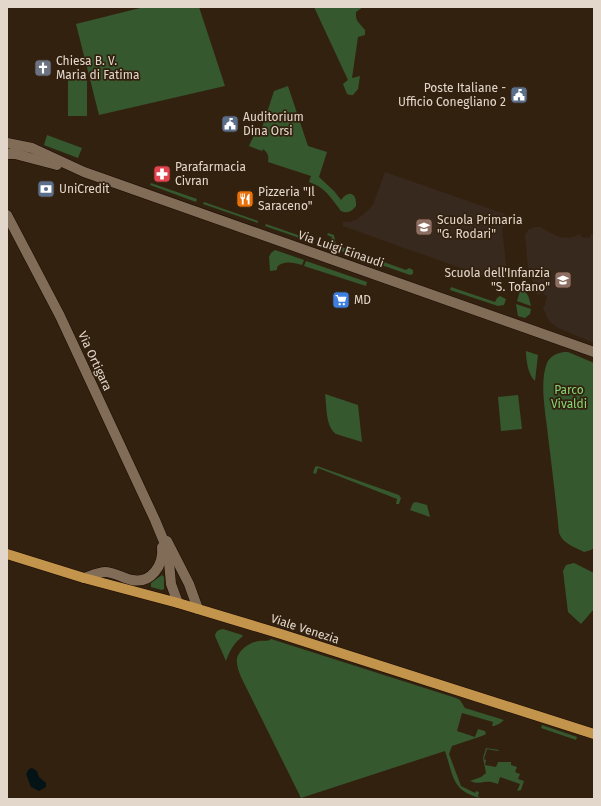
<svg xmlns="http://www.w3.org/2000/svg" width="601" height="806" viewBox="0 0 601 806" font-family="'Fira Sans',sans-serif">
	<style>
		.education { fill: #38291e }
		.green { fill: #35582f }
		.water { fill: #031316 }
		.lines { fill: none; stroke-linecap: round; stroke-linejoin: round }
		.secondary-casing { stroke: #1a0a00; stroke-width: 11 }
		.primary-casing { stroke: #1a0a00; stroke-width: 11 }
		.secondary { stroke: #816c58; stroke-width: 10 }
		.primary { stroke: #c3944c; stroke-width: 10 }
		.labels { text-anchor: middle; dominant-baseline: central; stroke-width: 3.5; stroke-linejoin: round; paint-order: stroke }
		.poi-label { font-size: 12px; fill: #e3d7cc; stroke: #33210f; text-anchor: start }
		.street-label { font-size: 12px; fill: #e3d7cc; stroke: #33210f }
		.park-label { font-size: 12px; fill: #84d774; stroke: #33210f }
	</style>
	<rect width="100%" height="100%" fill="#33210f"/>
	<!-- education -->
	<g class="education">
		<path d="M385,172L505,214L506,225L502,228L507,273L505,277L497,281L343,226V222H349L356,220L363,215L373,205Z"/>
		<path d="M536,227H540L559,237L569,238L581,234V237L590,238L591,234L594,233V343L558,328L550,322L547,317L543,308L545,305L547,296L542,293L537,295L528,267L525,235L529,229Z"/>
	</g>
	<!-- green -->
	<g class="green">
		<path d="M144,7H199L225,86L99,115L76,24Z"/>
		<path d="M314,7H363L356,12C355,22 360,23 365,30V35L358,37L352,78L360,76L358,89L353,95H350L347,94L343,84L348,80Z"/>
		<rect x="68" y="77" width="19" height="39"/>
		<path d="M288,86L308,146L327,152L319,177L334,191L341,200C348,190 357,192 356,206C352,211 348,214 341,211C331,198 325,187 309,182L311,176L268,162C269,156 268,153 263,149L262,151L249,146L255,133L261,131L274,91Z"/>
		<path d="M47,135L82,148L78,158L44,145Z"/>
		<path d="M151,183L197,199L196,202L150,185Z"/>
		<path d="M204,202L258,221V223L203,204Z"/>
		<path d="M266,224L312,240L311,242L265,226Z"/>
		<path d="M328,233L334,235L336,245L406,270L409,268L413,270V274L410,275L324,245V244L329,245L332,237L327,235Z"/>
		<path d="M275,250L304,260L302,265C293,263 284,260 277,267V270L270,271L269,257L271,253Z"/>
		<path d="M306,261L367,282L366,286L304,266Z"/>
		<path d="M451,287L495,302L497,298L500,296L506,299L504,305L498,306L450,290Z"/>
		<path d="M520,291C529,291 529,299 531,306L517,301Z"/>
		<path d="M516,304L531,309L530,314L525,318L518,316Z"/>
		<path d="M526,351L538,355L535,381C528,375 526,360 526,351Z"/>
		<path d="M564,352H568L594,363V548L591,550L584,552C575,547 563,544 559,533C556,501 552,468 548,436C546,415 539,383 547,363C550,356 557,353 564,352Z"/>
		<path d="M325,394L358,405L362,442L336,434C325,426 327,406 325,394Z"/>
		<path d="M518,395L522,429L501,431L498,397Z"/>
		<path d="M317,466L399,495L401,498L399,504H396L397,499L318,468L316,474L313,473L315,467Z"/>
		<path d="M416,502L427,505L430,517L410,510L413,503Z"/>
		<path d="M574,563L594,573V609L581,624L568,612L563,571L566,565Z"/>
		<path d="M162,575L164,577V589L162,590L151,587V583Z"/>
		<path d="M223,629L242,635L243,636C234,643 230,650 226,661L215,636C216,631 218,630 223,629Z"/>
		<path d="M271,639L456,698L460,700L465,708L504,720L499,724L494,726H492L493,722L462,713L457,731L475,737L478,729L485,731L486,734L482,736L452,746L449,754L461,786L475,793L476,791L479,792L478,797L484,799C452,792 454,778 445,751L301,798L241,677C239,672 236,665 237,658C239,650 250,642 259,641C264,640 267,642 271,639Z"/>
		<path d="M542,725L577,737L576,740L541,728Z"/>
		<path d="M486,748L499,750L498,751L487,749L484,759L486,760L485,765L496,767L498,762H511V765L517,767L515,772L520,774L518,779L524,781L521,790L517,791L520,784L500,777L498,784C484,778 481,786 470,781L481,777L486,773L483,758Z"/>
	</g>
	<!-- water -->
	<path class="water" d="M32,768L37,771L39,777L46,783V787L39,791L31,787L26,774L29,769Z"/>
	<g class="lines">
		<defs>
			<g id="secondary">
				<path d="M7,143L32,148L84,172L594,352"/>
				<path d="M7,154H15L57,165"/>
				<path d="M7,215L60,316L155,520L165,544L169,562L171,584L178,603"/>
				<path d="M167,541L189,584L198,609"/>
				<path d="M84,578C90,576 99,572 105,572C114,572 123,578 132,580C151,584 164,565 162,547"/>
			</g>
			<path id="primary" d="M7,554L84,578L178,603L281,634L594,734"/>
		</defs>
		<!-- secondary casing -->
		<use href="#secondary" class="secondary-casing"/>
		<!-- primary casing -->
		<use href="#primary" class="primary-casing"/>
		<!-- secondary -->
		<use href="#secondary" class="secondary"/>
		<!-- primary -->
		<use href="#primary" class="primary"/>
	</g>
	<!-- icons -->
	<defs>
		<symbol id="church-square" viewBox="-11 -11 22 22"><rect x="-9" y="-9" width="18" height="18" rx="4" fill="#6b7280" stroke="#33210f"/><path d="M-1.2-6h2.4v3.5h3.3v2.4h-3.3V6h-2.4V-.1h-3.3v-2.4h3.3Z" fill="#fff"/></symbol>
		<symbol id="civic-square" viewBox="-11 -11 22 22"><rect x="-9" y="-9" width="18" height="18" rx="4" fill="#5c6f8a" stroke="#33210f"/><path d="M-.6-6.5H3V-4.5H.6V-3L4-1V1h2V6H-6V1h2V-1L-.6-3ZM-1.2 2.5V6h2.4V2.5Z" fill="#fff"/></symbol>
		<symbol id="pharmacy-square" viewBox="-11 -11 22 22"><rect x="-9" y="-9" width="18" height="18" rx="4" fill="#e0444e" stroke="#33210f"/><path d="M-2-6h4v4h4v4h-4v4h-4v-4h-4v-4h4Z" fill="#fff"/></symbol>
		<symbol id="bank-square" viewBox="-11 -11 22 22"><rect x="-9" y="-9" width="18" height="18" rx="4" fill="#5c6f8a" stroke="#33210f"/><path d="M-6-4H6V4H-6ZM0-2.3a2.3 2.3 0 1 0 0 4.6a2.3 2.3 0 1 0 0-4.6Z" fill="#fff"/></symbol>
		<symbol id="restaurant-square" viewBox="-11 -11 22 22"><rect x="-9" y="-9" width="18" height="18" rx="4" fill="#e8710a" stroke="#33210f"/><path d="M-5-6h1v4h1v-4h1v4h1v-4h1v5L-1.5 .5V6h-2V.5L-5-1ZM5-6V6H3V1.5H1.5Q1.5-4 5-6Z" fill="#fff"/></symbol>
		<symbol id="school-square" viewBox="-11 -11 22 22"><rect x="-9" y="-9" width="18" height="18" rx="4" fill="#8d6e63" stroke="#33210f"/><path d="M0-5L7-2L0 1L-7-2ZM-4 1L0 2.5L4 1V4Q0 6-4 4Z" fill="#fff"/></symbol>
		<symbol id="supermarket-square" viewBox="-11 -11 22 22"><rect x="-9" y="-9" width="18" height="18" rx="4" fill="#3f7fe0" stroke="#33210f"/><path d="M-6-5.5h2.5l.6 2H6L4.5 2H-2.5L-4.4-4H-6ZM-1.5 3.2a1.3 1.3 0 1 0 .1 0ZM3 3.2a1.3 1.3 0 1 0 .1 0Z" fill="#fff"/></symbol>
	</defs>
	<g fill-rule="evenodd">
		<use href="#church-square" x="33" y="58" width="20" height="20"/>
		<use href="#civic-square" x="509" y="85" width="20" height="20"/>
		<use href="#civic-square" x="220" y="114" width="20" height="20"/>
		<use href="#pharmacy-square" x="152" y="164" width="20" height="20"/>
		<use href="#bank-square" x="36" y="179" width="20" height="20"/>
		<use href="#restaurant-square" x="235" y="189" width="20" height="20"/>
		<use href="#school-square" x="414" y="217" width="20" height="20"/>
		<use href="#school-square" x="553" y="270" width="20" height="20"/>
		<use href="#supermarket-square" x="331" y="290" width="20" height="20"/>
	</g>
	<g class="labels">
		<!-- poi labels -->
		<g class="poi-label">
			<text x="56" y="61">Chiesa B. V.<tspan x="56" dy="14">Maria di Fatima</tspan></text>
			<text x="506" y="88" text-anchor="end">Poste Italiane -<tspan x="506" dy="14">Ufficio Conegliano 2</tspan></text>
			<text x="243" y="117">Auditorium<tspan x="243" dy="14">Dina Orsi</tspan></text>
			<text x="175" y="167">Parafarmacia<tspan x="175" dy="14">Civran</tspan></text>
			<text x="59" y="189">UniCredit</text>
			<text x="258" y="192">Pizzeria "Il<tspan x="258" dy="14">Saraceno"</tspan></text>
			<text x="437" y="220">Scuola Primaria<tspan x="437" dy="14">"G. Rodari"</tspan></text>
			<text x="550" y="273" text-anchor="end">Scuola dell'Infanzia<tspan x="550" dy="14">"S. Tofano"</tspan></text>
			<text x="354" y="300">MD</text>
		</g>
		<!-- street labels -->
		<g class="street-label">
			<text transform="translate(341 249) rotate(19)">Via Luigi Einaudi</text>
			<text transform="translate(95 361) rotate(65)">Via Ortigara</text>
			<text transform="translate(305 629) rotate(18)">Viale Venezia</text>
		</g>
		<!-- park labels -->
		<g class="park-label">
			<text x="569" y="390">Parco<tspan x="569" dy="14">Vivaldi</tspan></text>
		</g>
	</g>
	<!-- border -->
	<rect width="601" height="806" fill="none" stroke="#e3d7cc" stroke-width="16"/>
</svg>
